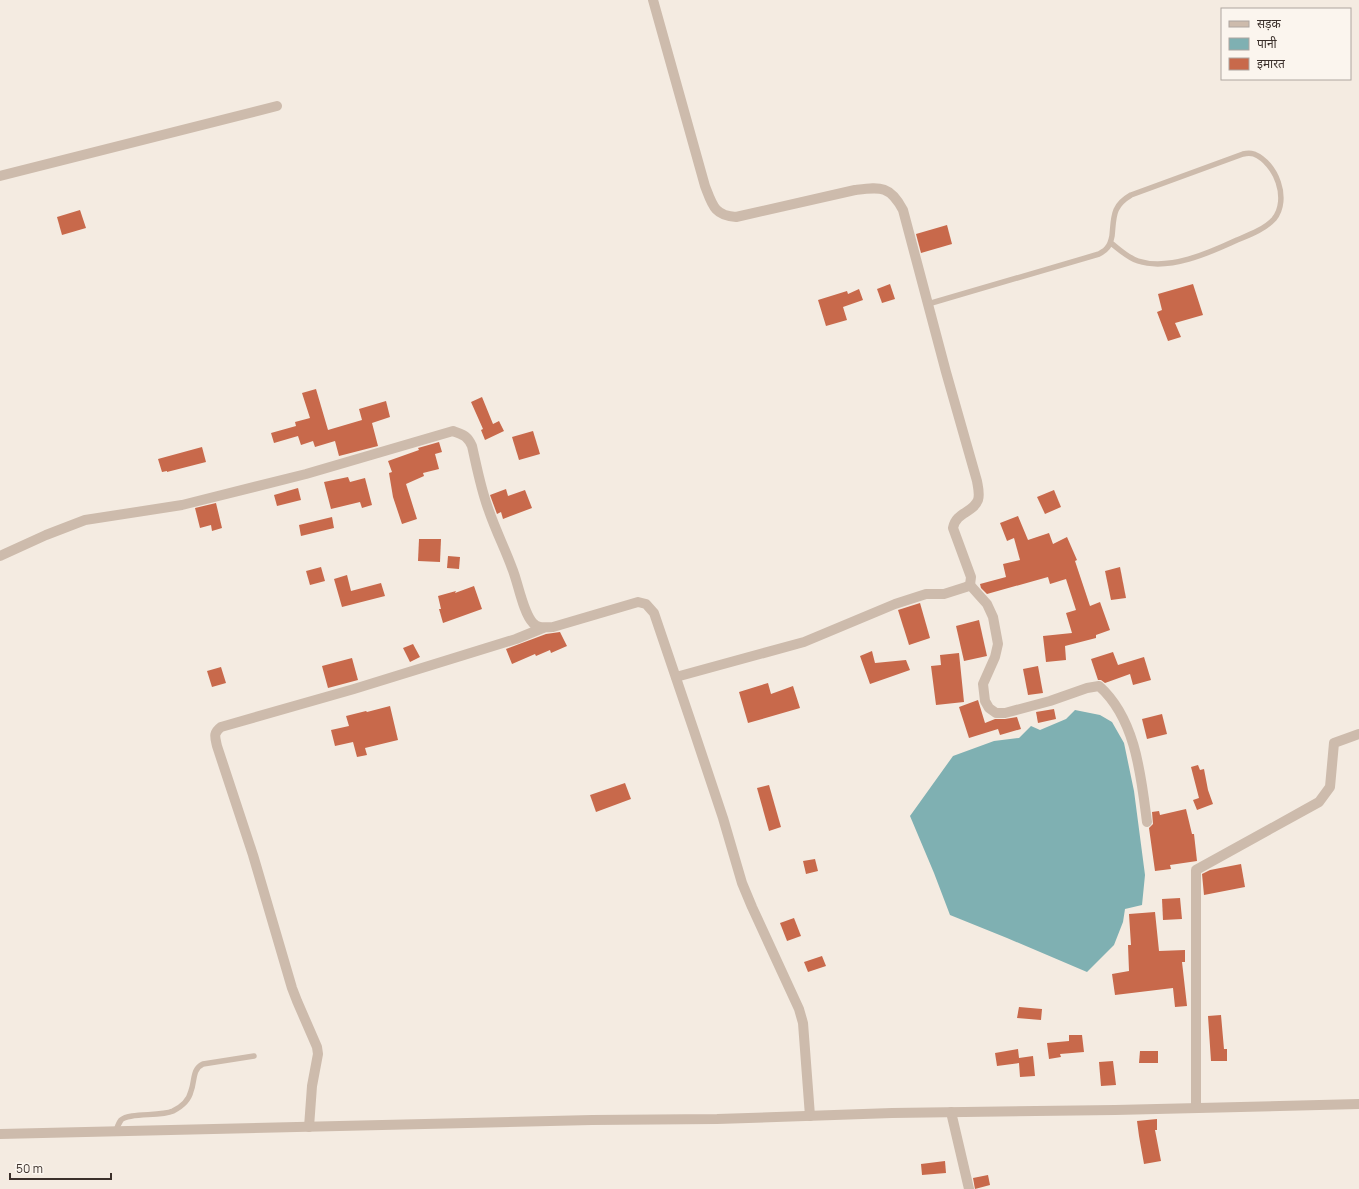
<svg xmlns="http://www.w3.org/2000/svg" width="1359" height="1189" viewBox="0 0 1359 1189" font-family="Manrope,'Noto Sans Devanagari',sans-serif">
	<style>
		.water { fill: #7fb0b2 }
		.building { fill: #c8694b }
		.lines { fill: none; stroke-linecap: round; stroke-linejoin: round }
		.service { stroke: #cdbbac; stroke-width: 5.5 }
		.minor { stroke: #cdbbac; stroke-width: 10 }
	</style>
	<rect width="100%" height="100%" fill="#f4ebe1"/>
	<!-- water -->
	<path class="water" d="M1075,710L1100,715L1112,722L1124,743L1134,791L1145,875L1142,905L1125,909L1123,922L1114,945L1087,972L1007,938L950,915L934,873L910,816L953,756L994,741L1019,738L1031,726L1040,730L1066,719Z"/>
	<!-- building -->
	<g class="building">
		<path d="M80,210L86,228L62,235L57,217Z"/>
		<path d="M947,225L952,244L921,253L916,234Z"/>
		<path d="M890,284L895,299L882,303L877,289Z"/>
		<path d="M1193,284L1203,315L1175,323L1181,337L1168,341L1157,312L1162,310L1158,294Z"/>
		<path d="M859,289L863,300L843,307L847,320L826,326L818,300L847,291L848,294Z"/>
		<path d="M316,389L328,430L362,420L359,409L386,401L390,417L372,423L378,446L339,456L335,441L315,447L313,441L301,445L298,436L274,443L271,433L296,426L295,422L310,418L302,393Z"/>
		<path d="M482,397L493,424L499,421L504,431L485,440L481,430L483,429L471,402Z"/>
		<path d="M533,431L540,454L519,460L512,437Z"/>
		<path d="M439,442L442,452L435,454L439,469L423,473L424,476L406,484L417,519L402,524L393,497L389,473L392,472L388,461L419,450L418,448Z"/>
		<path d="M202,447L206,462L167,472V471L162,472L158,459Z"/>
		<path d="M348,477L350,482L365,478L372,505L362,508L360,502L331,509L324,482Z"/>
		<path d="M298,488L301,500L277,506L274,495Z"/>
		<path d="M506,489L508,496L525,490L532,508L503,519L501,512L497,514L490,495Z"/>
		<path d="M1054,490L1061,507L1045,514L1037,497Z"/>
		<path d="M216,503L222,528L212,531L211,525L200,528L195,508Z"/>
		<path d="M1018,516L1028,540L1049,533L1053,544L1067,537L1077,560L1075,561L1090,606L1100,602L1110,630L1096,635V638L1065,646L1066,660L1046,662L1043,636L1072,633L1066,613L1076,610L1066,579L1050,584L1048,577L987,594L981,588L980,584L1006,577L1003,564L1020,560L1014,538L1007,541L1000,523Z"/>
		<path d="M332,517L334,528L301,536L299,525Z"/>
		<path d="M419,539H441L440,562L418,561Z"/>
		<path d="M448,556L460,557L459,569L447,568Z"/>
		<path d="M321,567L325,581L310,585L306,571Z"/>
		<path d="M1120,567L1126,598L1111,600L1105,571Z"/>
		<path d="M347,575L351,591L381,583L385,596L342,607L334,579Z"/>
		<path d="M474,586L482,609L443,623L439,609H441L438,596L456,591L455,593Z"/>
		<path d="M920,603L930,638L909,645L898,610Z"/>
		<path d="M979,620L987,656L964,661L956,626Z"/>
		<path d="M560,632L567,646L551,653L550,650L536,656L535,654L512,664L506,649L546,634Z"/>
		<path d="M413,644L420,657L410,662L403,648Z"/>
		<path d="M872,651L875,663L906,660L910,670L870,684L860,656Z"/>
		<path d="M1113,652L1118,665L1144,657L1151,680L1133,685L1130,674L1105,683L1101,680H1098L1091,659Z"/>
		<path d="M959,653L964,702L936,705L931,666L941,665L940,655Z"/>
		<path d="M352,658L358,680L328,688L322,666Z"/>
		<path d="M1038,666L1043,693L1028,695L1023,669Z"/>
		<path d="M221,667L226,683L212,687L207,671Z"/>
		<path d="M768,683L771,694L793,686L800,708L748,723L739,692Z"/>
		<path d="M978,700L985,723L995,719H1005L1017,717L1021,729L1000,735L998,729L969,738L959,707Z"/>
		<path d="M390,706L398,740L365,748L367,755L357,757L353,742L335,746L331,730L349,726L346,716L366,711L367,712Z"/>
		<path d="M1054,709L1056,719L1038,723L1036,712Z"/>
		<path d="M1162,714L1167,734L1147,739L1142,719Z"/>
		<path d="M1198,765L1200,770L1204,769L1208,790L1213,804L1197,810L1193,800L1199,798L1191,767Z"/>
		<path d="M625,783L631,799L596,812L590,795Z"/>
		<path d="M769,785L781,827L769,831L757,788Z"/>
		<path d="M1186,809L1192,834H1194L1197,861L1170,865L1171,869L1155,871L1149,828L1153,824L1152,812L1159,811L1160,815Z"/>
		<path d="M815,859L818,871L806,874L803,861Z"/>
		<path d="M1241,864L1245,887L1204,895L1202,874L1210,870Z"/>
		<path d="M1180,898L1182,919L1163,920L1162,899Z"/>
		<path d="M1155,912L1159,951L1185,950V962H1182L1187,1006L1175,1007L1173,988L1115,995L1112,974L1129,971L1128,945H1131L1129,914Z"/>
		<path d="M794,918L801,936L787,941L780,923Z"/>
		<path d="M822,956L826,966L808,972L804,962Z"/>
		<path d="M1019,1007L1042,1009L1041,1020L1017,1018Z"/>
		<path d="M1221,1015L1224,1049H1227V1061H1211L1208,1016Z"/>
		<path d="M1069,1035H1082L1084,1052L1060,1054L1061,1057L1049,1059L1047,1043L1069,1041Z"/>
		<path d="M1018,1049L1019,1058L1033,1056L1035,1076L1020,1077L1019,1063L997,1066L995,1053Z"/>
		<path d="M1140,1051H1158V1063H1139Z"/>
		<path d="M1113,1061L1116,1085L1101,1086L1099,1062Z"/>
		<path d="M1157,1119V1130H1155L1161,1161L1144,1164L1139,1136L1137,1121Z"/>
		<path d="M945,1161L946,1173L922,1175L921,1164Z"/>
		<path d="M988,1175L990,1185L975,1189L973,1178Z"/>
	</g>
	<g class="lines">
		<!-- service -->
		<g class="service">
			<path d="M928,304L1099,254C1102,252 1105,251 1107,248C1110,245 1111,241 1112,236C1114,217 1112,206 1131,195L1243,154C1247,153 1251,153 1254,154C1276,163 1290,199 1274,219C1265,229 1249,235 1237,240C1209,253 1169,271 1138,261C1128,258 1119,249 1111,243"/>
			<path d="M116,1132C117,1127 118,1124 121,1120C130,1112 160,1117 173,1111C181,1107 189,1100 191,1091C195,1081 192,1069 203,1064L254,1056"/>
		</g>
		<!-- minor -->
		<g class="minor">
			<path d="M653,0L705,186C712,204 714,216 736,217L855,190C880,187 890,185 903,210L946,372L977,481C978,487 980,494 978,500C973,513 956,512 953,528L971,577L970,585L966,587L944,594H926L895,604L804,642L676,677"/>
			<path d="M0,176L277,106"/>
			<path d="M0,556L46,535L85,520L182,505L306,474L453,431C463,435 467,435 472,446C477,468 481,490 489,511C496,531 505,549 512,568C518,582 523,613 533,623C538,629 545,627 553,627L638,602L646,604L654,613L694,731L723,818L742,883L752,907L799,1009L803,1023L810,1116"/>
			<path d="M970,585L987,604L993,617L998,644L995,657L983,684L985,701L989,708L996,713H1005L1050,701L1087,688L1099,686C1136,719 1141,776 1147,822"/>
			<path d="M1196,1107V870L1319,802L1330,787L1334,743L1359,734"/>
			<path d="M951,1112L969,1189"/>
			<path d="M309,1127L312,1086L318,1054L317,1047L297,1001L292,988L253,855L217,746C215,737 213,733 221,727L354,689L516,639L543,628"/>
			<path d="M0,1134L592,1120L717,1119L892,1113L1115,1110L1359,1104"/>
		</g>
	</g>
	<!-- legend -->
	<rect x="1221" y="8" width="130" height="72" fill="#fbf5ee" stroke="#aea6a0"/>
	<rect x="1229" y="21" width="20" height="6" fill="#cdbbac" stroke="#aea6a0"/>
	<text x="1257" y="28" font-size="12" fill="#3b302b">सड़क</text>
	<rect x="1229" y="38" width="20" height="12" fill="#7fb0b2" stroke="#aea6a0"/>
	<text x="1257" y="48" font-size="12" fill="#3b302b">पानी</text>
	<rect x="1229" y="58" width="20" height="12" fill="#c8694b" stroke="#aea6a0"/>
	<text x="1257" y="68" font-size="12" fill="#3b302b">इमारत</text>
	<!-- scale -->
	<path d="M10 1173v6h101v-6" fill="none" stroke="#3b302b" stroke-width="2"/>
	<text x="16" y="1173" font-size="12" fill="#3b302b" stroke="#fbf5ee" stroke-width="3" paint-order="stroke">50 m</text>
</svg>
